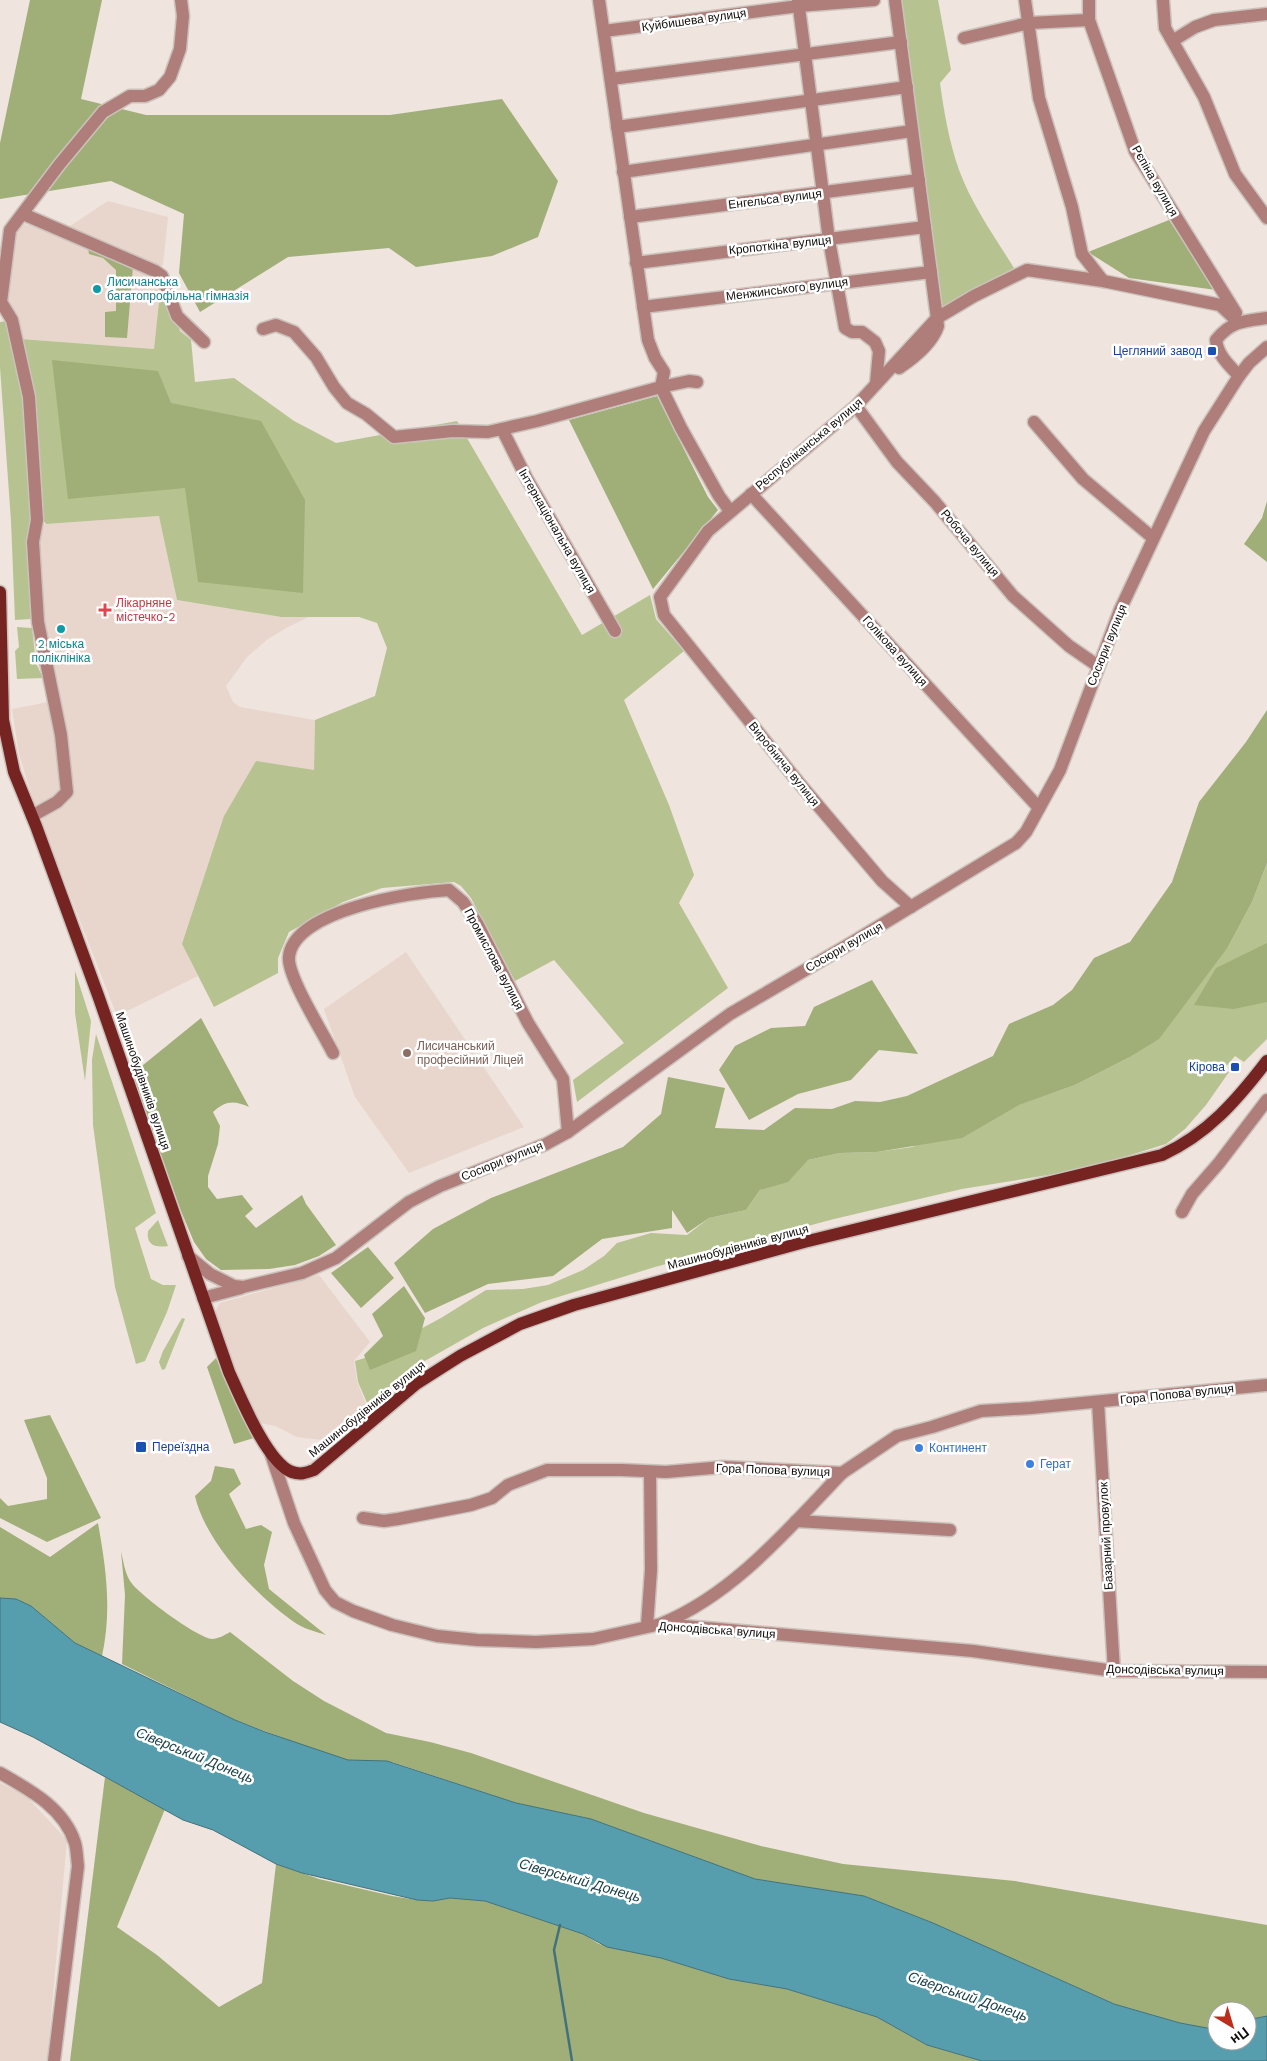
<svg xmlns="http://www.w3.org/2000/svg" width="1267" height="2061" viewBox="0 0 1267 2061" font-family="'Work Sans',sans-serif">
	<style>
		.built { fill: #e8d6cc }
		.green { fill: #b6c390 }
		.forest { fill: #a0ae78 }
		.water { fill: #569ead; stroke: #41727c }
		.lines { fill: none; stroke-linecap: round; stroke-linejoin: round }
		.stream { stroke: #41727c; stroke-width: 2.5 }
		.minor-casing { stroke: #cbc2bc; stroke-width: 15 }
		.major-casing { stroke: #cbc2bc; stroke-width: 15 }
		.minor { stroke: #af7e7a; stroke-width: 12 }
		.major { stroke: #762422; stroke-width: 12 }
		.culture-dot { fill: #0f9aa8; stroke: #fff; stroke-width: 2 }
		.transit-dot { fill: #1a4fb4; stroke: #fff; stroke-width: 2 }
		.health-dot { fill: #e0444e; stroke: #fff; stroke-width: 2 }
		.education-dot { fill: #8d6e63; stroke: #fff; stroke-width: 2 }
		.shop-dot { fill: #3f7fe0; stroke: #fff; stroke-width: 2 }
		.labels { text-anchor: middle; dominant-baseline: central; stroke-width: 5; stroke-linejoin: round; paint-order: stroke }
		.street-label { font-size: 12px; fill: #100d0b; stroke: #fff }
		.culture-label { font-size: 12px; fill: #0d838f; stroke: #fff; text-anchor: start }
		.transit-label { font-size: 12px; fill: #164399; stroke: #fff; text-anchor: end }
		.health-label { font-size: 12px; fill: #be3a42; stroke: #fff; text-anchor: start }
		.education-label { font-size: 12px; fill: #785e54; stroke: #fff; text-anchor: start }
		.shop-label { font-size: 12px; fill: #366cbe; stroke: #fff; text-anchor: start }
		.water-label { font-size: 14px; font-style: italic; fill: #1d4047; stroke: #fff }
	</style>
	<rect width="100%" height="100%" fill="#efe4de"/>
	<!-- built -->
	<g class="built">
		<path d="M108,201L168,217L163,265L160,267L161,283L154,349L21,339L7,301L14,232L25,224L66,238L67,228Z"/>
		<path d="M160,516L177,600L281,617L311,616L288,627L268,639L247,657L226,686L233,702L240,707L315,720L314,770L182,944L198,976L117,1016L34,803L19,754L12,709L48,702L45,679L37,662L33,620L31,527L46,524Z"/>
		<path d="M406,952L524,1127L409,1173L355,1097L324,1009Z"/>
		<path d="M319,1275L370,1342L354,1361L357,1382L367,1406L331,1441L297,1437L275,1426L260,1423L233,1370L213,1315L220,1303Z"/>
		<path d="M0,1783L25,1795L67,1840L47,2061H0Z"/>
	</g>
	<!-- green -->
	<g class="green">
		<path d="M888,0H938L951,70L940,83C944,112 949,141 959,170C972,205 994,236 1014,268L933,314Z"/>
		<path d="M161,283L180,331L191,340L195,382L234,378L294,421L336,443L457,421L582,635L650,595L656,619L684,651L624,700L669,805L694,875L679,903L728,988L577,1102L573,1080L624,1043L554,960L515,981L471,898L461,886L454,882L382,888L343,902L289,932L278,958V973L214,1007L182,944L224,816L256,761L314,770L315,720L375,696L387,648L377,623L359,617H281L177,600L159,516L46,524L41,517L21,339L154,349Z"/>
		<path d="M7,321C13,345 21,369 24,393C33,468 29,544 31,619L15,620L11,521L0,367V322Z"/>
		<path d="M17,627L32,628L36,663L43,678L17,679L15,651L19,647Z"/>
		<path d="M1267,863V1039L1244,1062L1235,1056L1223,1070L1229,1072L1206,1105L1185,1129L1166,1144L1085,1169L962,1189L834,1219L655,1267L542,1302L483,1328L409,1370L368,1405L358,1382L355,1361L368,1357L441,1318L486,1290L523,1289L548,1285L583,1270L604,1256L617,1243L651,1233L687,1235L709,1218L746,1210L760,1190L808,1160L840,1153L877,1152L912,1147L1015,1106L1075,1085L1128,1058L1228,947L1252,902Z"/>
		<path d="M75,971L91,1021L85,1081L75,1013Z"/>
		<path d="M96,1034L156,1213L135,1228L151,1279L163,1285H176L167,1312L145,1361L136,1364L115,1287L93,1125L92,1060Z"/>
		<path d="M158,1220L168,1246C155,1248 146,1245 148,1231Z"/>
		<path d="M182,1318L185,1319L165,1369L162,1370L159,1362L163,1351Z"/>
	</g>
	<!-- forest -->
	<g class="forest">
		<path d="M30,0H102L81,99L146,115H390L502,99L558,181L538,237L492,256L416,267L389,248L288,257L200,312L179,273L184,214L111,181L0,199V143Z"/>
		<path d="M1169,220L1216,290L1129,278L1088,252Z"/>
		<path d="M88,248L133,266L127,338L105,337V312L116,311V270L103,258L89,254Z"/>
		<path d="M52,360L158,371L171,403L261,421L305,500L303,593L198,582L185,488L68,499Z"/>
		<path d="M657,396L708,497L718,510L653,589L569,420Z"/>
		<path d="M1267,501V562L1244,544L1262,518Z"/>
		<path d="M1267,710V863L1252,902L1228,947L1159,1039L1128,1058L1075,1085L1019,1105L962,1138L877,1152L840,1153L808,1160L788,1182L760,1190L746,1210L709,1218L687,1233L672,1210V1228L602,1239L553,1276L488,1284L425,1313L394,1263L433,1229L491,1198L623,1147L661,1114L668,1077L725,1088L715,1128L764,1130L795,1108L832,1109L855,1101L880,1102L907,1096L993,1056L1009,1024L1053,1005L1072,990L1094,958L1130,942L1172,882L1199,802L1246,742Z"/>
		<path d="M1267,943V1002L1234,1009L1194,1005L1216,968Z"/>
		<path d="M872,980L918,1054L879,1050L851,1080L798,1094L749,1120L719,1070L735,1046L771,1028L805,1026L814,1007Z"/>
		<path d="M201,1018L249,1107C234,1100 225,1101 213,1112L220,1126L218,1144L208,1176V1187L217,1199L242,1195L253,1209L245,1216L256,1228L302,1195L306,1204L336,1245L319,1256L295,1265L269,1269L221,1270L206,1259L194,1242L181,1211L132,1074Z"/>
		<path d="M368,1247L394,1278L361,1308L331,1273Z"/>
		<path d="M404,1286L425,1318L416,1351L370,1370L364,1355L383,1336L372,1314Z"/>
		<path d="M216,1358L254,1438L234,1444L207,1367Z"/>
		<path d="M50,1415L101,1518L47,1542L0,1518V1498L8,1506L47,1499V1478L24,1420Z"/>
		<path d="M215,1466L234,1469L241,1484L229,1494L246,1529L261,1525L272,1532L264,1565L269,1589L326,1635C317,1632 305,1629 297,1624C258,1598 205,1542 195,1496L211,1481Z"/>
		<path d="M98,1523C106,1568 112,1610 102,1656L75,1643L31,1606L16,1599L0,1598V1527L50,1557Z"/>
		<path d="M121,1551C123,1560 125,1573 130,1581C138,1594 196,1637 212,1639C218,1639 225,1635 230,1632L293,1681L324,1701L386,1733L430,1742L471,1753L644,1813L761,1846L843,1864L1015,1881L1267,1925V2016L1247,2020V2011H1217V2028L1207,2029L1180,2023L1114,2004L933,1923L864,1896L755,1879L591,1819L516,1803L392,1762L348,1760L304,1746L235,1720L122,1664L125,1595Z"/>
		<path d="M105,1777L165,1809L117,1927L157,1955L219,2007L262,1983L276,1864L319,1879L392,1896L417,1900L433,1901L450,1898L485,1901L583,1934L599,1944L661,1958L729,1979L787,1989L877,2017L927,2045L982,2061H70Z"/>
	</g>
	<!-- water -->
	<path class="water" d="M0,1598L16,1599L31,1606L75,1643L235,1720L265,1732L348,1760L387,1761L516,1803L591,1819L755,1879L864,1896L933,1923L1114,2004L1180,2023L1207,2028H1217V2041H1247V2020L1267,2016V2061H982L927,2045L877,2017L787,1989L729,1979L661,1958L607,1947L583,1934L485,1901L450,1898L433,1901L417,1900L302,1873L276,1864L213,1830L183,1820L33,1737L0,1722Z"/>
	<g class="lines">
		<!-- stream -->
		<path class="stream" d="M560,1925L554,1950L572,2061"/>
		<defs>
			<g id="minor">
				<path d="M599,0L648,340L655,358L664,372L661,387L681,428L719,496L730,511"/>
				<path d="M798,0L829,240L845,328L852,332H862L875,342L879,351L876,384"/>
				<path d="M895,0L938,326C932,344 914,358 899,368"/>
				<path d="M1025,0L1039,98L1072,207L1082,254L1103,281"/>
				<path d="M1089,0V20L1135,151L1236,313"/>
				<path d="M1163,0L1165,28L1204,97L1235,174L1267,218"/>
				<path d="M604,31L799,6L874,0"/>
				<path d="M964,38L1029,23L1089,20"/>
				<path d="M1174,40L1195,27L1214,20L1267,14"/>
				<path d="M611,79L901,42"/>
				<path d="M617,127L907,87"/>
				<path d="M623,172L912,131"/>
				<path d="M23,214L155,271L162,276L177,316L204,342"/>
				<path d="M630,217L919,180"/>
				<path d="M636,263L925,227"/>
				<path d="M643,307L931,272"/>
				<path d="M263,329L276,325L294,332L316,357L334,387L347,403L366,414L394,437L453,431L488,432L537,421L661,387L689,381L697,382"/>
				<path d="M1239,376C1229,365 1218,356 1216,340C1231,321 1244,321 1267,318"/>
				<path d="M856,406L897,462L935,502L1013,596L1069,646L1098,666"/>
				<path d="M1034,422L1083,479L1153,538"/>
				<path d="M502,429L527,479L615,631"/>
				<path d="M751,494L1039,808"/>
				<path d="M32,816L57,802L67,792L61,735L38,622L33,542L37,520L29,397L12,320L1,302L10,230L59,165L103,112L130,96H145L159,90L170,77L180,49L183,16L181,0"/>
				<path d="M911,907L882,881L799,783L664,615L660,597L708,531L856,406L937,318L974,296L1027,270L1103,281L1220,305L1238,322"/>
				<path d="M333,1053C323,1033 287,976 289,957C293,910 412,892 449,890L463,902L477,923L528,1023L563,1079L568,1132"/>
				<path d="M1182,1212L1192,1194L1219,1163L1267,1100"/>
				<path d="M188,1256L210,1274L234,1286L243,1287L302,1273L336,1258L409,1202L440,1186L546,1144L568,1132L730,1014L853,942L1016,843L1026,832L1060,770L1120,610L1204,431L1239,376L1249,363L1267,347"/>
				<path d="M203,1298L241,1288"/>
				<path d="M1098,1402L1114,1671"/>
				<path d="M271,1454L294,1523L325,1590L335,1602L353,1611L392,1625L437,1636L477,1640L536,1642L593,1639L661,1624L973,1651L1114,1671L1267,1672"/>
				<path d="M363,1518L384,1521L398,1519L471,1505L492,1498L508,1485L547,1470H622L666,1472L723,1467L842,1473L897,1436L932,1427L981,1411L1031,1408L1267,1385"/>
				<path d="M796,1521L950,1530"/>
				<path d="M663,1623C735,1593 789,1528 842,1473"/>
				<path d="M647,1626L651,1570L650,1472"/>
				<path d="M0,1773C30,1790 64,1808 75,1843C77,1850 77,1859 78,1866L54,2061"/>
			</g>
			<path id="major" d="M0,592L3,720L14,772L36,826L99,998L229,1372C240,1396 267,1463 292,1472C300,1475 306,1473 314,1470L416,1384L460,1356L520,1324L574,1305L804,1242L1162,1155C1208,1134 1237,1100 1267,1061"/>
		</defs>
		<!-- minor casing -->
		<use href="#minor" class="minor-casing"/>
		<!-- major casing -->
		<use href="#major" class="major-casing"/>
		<!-- minor -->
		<use href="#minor" class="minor"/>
		<!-- major -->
		<use href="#major" class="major"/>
	</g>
	<!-- markers -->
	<g class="culture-dot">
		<circle cx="97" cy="289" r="5"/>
		<circle cx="61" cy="629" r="5"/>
	</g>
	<g class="transit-dot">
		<rect x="1207" y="346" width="10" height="10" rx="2.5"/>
		<rect x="1230" y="1062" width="10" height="10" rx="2.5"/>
		<rect x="135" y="1441" width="12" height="12" rx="2.5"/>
	</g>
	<path class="health-dot" d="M102.5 602.5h5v5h5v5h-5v5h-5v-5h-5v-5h5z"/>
	<circle class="education-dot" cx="407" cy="1053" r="5"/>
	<g class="shop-dot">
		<circle cx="919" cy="1448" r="5"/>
		<circle cx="1030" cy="1464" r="5"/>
	</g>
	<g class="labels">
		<!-- street labels -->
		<g class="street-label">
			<text transform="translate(694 20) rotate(-8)">Куйбишева вулиця</text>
			<text transform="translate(1155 181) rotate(60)">Рєпіна вулиця</text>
			<text transform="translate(775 199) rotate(-7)">Енгельса вулиця</text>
			<text transform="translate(780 245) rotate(-6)">Кропоткіна вулиця</text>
			<text transform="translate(787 289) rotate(-7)">Менжинського вулиця</text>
			<text transform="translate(809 444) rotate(-40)">Республіканська вулиця</text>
			<text transform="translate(557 531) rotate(60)">Інтернаціональна вулиця</text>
			<text transform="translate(970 543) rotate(50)">Робоча вулиця</text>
			<text transform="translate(1107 645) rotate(-68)">Сосюри вулиця</text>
			<text transform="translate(895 651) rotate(48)">Голікова вулиця</text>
			<text transform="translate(784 764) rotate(51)">Виробнича вулиця</text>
			<text transform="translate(844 947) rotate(-30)">Сосюри вулиця</text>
			<text transform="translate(494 959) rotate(62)">Промислова вулиця</text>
			<text transform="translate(143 1081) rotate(71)">Машинобудівників вулиця</text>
			<text transform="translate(502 1161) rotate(-22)">Сосюри вулиця</text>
			<text transform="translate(738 1247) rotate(-15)">Машинобудівників вулиця</text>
			<text transform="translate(1177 1394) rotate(-6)">Гора Попова вулиця</text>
			<text transform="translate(367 1409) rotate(-39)">Машинобудівників вулиця</text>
			<text transform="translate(773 1470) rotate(2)">Гора Попова вулиця</text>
			<text transform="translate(1106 1536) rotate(-93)">Базарний провулок</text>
			<text transform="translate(717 1630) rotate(4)">Донсодівська вулиця</text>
			<text transform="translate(1165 1670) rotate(1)">Донсодівська вулиця</text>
		</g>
		<!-- culture labels -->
		<g class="culture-label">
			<text x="107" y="282">Лисичанська<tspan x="107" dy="14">багатопрофільна гімназія</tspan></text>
			<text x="61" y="644" text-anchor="middle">2 міська<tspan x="61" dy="14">поліклініка</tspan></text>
		</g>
		<!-- transit labels -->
		<g class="transit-label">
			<text x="1202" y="351">Цегляний завод</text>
			<text x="1225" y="1067">Кірова</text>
			<text x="152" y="1447" text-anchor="start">Переїздна</text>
		</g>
		<!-- health labels -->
		<g class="health-label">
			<text x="116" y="603">Лікарняне<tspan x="116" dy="14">містечко-2</tspan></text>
		</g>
		<!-- education labels -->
		<g class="education-label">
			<text x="417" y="1046">Лисичанський<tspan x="417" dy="14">професійний Ліцей</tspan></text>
		</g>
		<!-- shop labels -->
		<g class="shop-label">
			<text x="929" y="1448">Континент</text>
			<text x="1040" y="1464">Герат</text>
		</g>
		<!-- water labels -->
		<g class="water-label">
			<text transform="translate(195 1755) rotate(22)">Сіверський Донець</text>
			<text transform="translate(580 1880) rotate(16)">Сіверський Донець</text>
			<text transform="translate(968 1996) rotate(19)">Сіверський Донець</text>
		</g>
	</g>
	<!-- north arrow -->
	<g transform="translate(1232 2026) rotate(142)"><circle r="24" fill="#ffffff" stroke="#9f9e9d"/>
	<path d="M0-4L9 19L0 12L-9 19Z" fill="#ba2e1b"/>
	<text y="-8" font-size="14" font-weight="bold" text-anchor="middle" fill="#100d0b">Пн</text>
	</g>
</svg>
